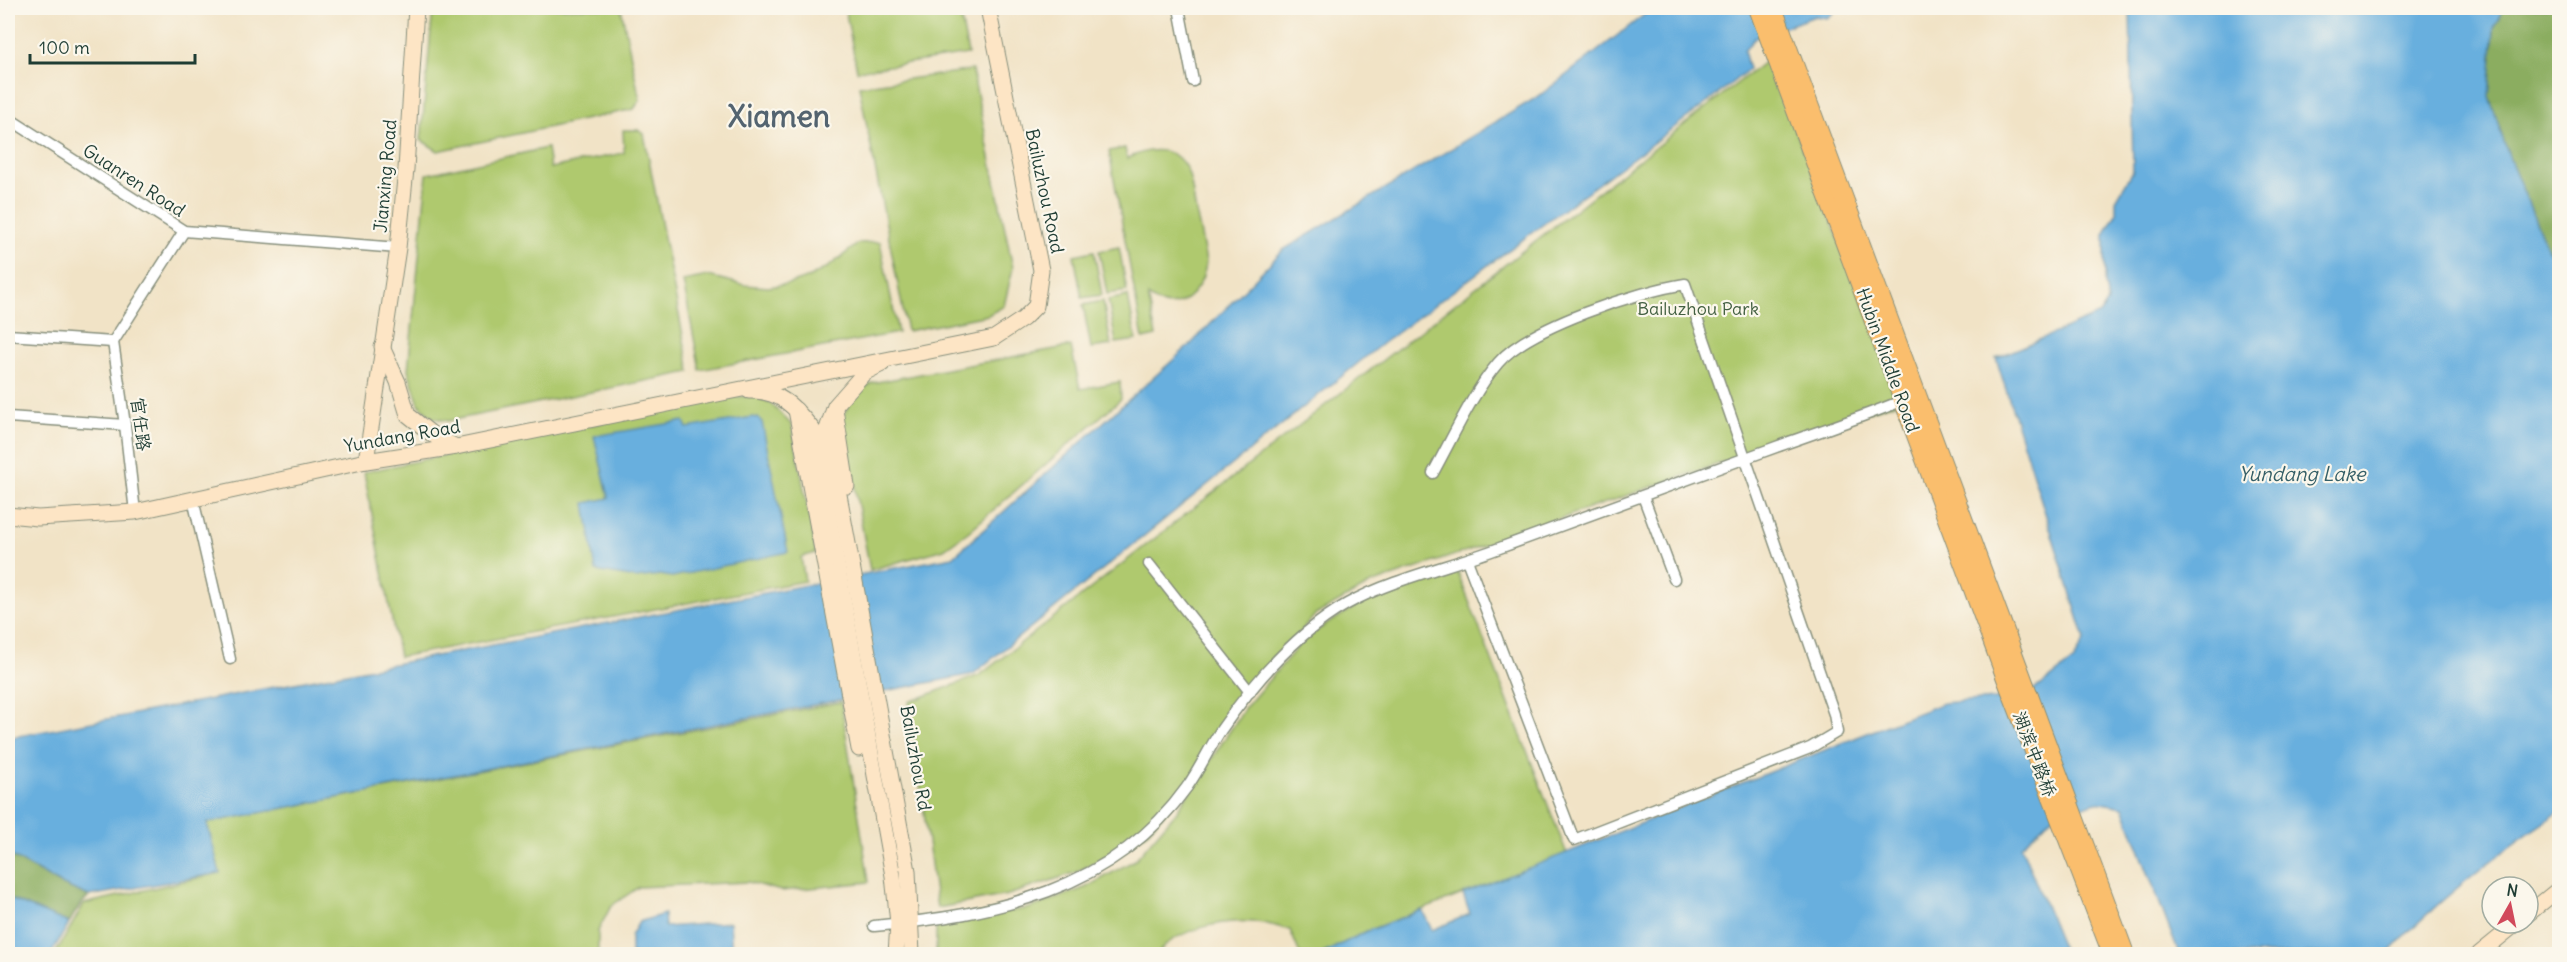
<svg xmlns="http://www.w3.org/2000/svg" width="2567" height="962" viewBox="0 0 2567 962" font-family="Delius,'LXGW WenKai TC',sans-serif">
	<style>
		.green { fill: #afc96e; stroke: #678351; stroke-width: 1.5 }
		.forest { fill: #8bad61; stroke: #55754a; stroke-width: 1.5 }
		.water { fill: #68afde; stroke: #447689; stroke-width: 1.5 }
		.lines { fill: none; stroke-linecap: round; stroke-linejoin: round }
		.street-casing { stroke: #88907d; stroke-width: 13 }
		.secondary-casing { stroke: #88907d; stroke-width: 17 }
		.primary-casing { stroke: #88907d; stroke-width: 20 }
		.street { stroke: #fff; stroke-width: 10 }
		.secondary { stroke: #fde5c5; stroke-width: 15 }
		.primary { stroke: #fabe6d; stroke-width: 18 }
		.labels { text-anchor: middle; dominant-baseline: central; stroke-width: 4.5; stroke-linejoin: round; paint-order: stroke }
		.street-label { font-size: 18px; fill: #1f3d34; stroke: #fbf7ec }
		.park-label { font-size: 18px; fill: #436042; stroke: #fbf7ec }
		.water-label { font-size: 20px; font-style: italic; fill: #355f67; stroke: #fbf7ec }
		.town-label { font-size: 30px; font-weight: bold; fill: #546470; stroke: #fbf7ec }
	</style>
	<rect width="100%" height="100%" fill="#fbf7ec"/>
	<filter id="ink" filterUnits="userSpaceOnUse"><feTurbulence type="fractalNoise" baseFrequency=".0167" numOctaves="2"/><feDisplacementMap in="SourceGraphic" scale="12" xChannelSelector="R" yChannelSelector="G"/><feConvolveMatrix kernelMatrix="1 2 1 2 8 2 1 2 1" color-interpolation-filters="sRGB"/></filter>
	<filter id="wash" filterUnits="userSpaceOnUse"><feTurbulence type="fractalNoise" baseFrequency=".008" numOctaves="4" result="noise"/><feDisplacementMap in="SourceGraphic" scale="24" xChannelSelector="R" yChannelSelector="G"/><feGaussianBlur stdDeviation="1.35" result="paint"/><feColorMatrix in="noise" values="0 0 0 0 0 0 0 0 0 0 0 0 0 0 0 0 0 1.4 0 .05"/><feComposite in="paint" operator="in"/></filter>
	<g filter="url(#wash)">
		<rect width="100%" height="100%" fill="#f1e3c6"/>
		<!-- green -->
		<g class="green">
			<path d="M433,8H621L640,100L634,109L438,151L421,140Z"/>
			<path d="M845,8H959L968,54L857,71Z"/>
			<path d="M1767,60L1903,400L1371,584L1315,615L1259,681L1230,707L1188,786L1147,833L1077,872L1008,895L937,908L909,702L980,675Z"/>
			<path d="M972,70L1013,268L1004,306L988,315L907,331L859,86Z"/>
			<path d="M623,130H639L644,134L690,372L448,421L431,417L419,404L408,370L427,174L547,148L550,168L624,153Z"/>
			<path d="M1125,148L1127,159C1147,148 1175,144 1187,170C1192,181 1193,195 1195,207C1199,225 1203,244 1206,262C1205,283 1186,312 1160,303C1156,302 1151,298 1148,296L1156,336L1143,339L1109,151Z"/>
			<path d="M880,242L898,333L700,370L683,281L708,276L745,285L768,287L788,284L810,277L828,267L859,243Z"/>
			<path d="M1119,247L1127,291L1107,294L1099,251Z"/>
			<path d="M1094,251L1102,295L1082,298L1074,255Z"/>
			<path d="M1128,296L1136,340L1116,343L1108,300Z"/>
			<path d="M1103,301L1111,345L1091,348L1083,305Z"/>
			<path d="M1071,346L1080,389L1120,382L1121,399L968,532L944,549L870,570L842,419L853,396L872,383Z"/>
			<path d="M758,396L770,403L792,425L816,553L801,557L805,581L399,657L364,472L724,397Z"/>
			<path d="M1456,568L1567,854L1367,931L1322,954H1300L1290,930C1278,927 1265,922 1253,922C1225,919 1173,930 1158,954H936V923L1030,908L1087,887L1135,860L1177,811L1245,708L1306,637L1371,597Z"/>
			<path d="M841,702L869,882L781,891L748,882L639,887L611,906L598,931V954H55L84,904L220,873L206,823Z"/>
		</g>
		<!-- forest -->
		<g class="forest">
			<path d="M2503,8H2559V264L2548,250L2509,157L2489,96L2494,28Z"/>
			<path d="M8,854L61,884L89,896L79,906L69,923L8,898Z"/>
		</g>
		<!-- water -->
		<g class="water">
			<path d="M1653,8H1839L1827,18L1815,16L1755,38L1744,51L1749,69L1707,103L1383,343L973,674L207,823L220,873L89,896L61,884L8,854V738L953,557L1191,344L1283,250L1539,96Z"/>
			<path d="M2130,8H2503L2494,28L2489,96L2509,157L2548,250L2559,264V812C2498,853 2437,900 2387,954H2179L2123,807L2096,802L2062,813L2051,818L2021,846L2065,954H1322L1367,931L1422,910L1432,930L1470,914L1463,894L1943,703L2010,698L2027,693L2043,684L2074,660L2085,639L1996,358L2100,314L2108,302L2105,284V233L2116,214V200L2133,171Z"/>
			<path d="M753,417L758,418L762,422L788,552L672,577L660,575L636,578L596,571L585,503L609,498L594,436L684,421L687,428Z"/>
			<path d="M8,898L69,923L51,954H8Z"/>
			<path d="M664,914L665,927L730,922L732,952L705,954H631V936L639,922Z"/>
		</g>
	</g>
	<g filter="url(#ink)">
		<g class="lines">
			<defs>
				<g id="street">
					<path d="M1179,8L1193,81"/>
					<path d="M8,118L184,231L398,248"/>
					<path d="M8,335L113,342"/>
					<path d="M8,417L125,425"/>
					<path d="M1433,473C1452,439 1473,392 1498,363C1528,327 1639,291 1685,284L1834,714L1837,732L1810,748L1574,840L1467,560"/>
					<path d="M1643,496L1674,579"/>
					<path d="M193,499L230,659"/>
					<path d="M135,512L125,425L113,342L184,231"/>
					<path d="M1149,564L1250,692"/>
					<path d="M874,926C994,915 1113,891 1187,787C1200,769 1209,748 1221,730C1254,682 1296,633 1347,604C1390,580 1447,567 1494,550C1588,516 1682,482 1776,447C1819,431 1864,417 1906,399"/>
				</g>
				<g id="secondary">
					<path d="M382,347L398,382L408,415L433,435L456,447"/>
					<path d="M882,364L864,373L835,406L827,429L908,871L912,954"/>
					<path d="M749,391C780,390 795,407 813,430L893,876L898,923L896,954"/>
					<path d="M835,409L847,486"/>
					<path d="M796,410L859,749"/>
					<path d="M366,461L398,248L406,169L416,8"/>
					<path d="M8,515L38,518L135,512L366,461L456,447L994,338L1023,319L1036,306L1041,270L988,8"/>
					<path d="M2528,914L2560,888"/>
					<path d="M2479,954L2517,923"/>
				</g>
				<g id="primary">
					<path d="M1758,8L2007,681L2112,954"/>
					<path d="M1773,8L2125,954"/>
				</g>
			</defs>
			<!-- street casing -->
			<use href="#street" class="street-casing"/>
			<!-- secondary casing -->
			<use href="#secondary" class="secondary-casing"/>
			<!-- primary casing -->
			<use href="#primary" class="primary-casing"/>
			<!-- street -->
			<use href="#street" class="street"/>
			<!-- secondary -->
			<use href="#secondary" class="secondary"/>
			<!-- primary -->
			<use href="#primary" class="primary"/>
		</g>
	</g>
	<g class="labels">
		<!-- street labels -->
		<g class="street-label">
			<text transform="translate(385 176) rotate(-85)">Jianxing Road</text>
			<text transform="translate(134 180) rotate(33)">Guanren Road</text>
			<text transform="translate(1045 191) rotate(78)">Bailuzhou Road</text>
			<text transform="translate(1888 360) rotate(70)">Hubin Middle Road</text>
			<text transform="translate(141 424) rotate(83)">官任路</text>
			<text transform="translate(402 436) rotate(-10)">Yundang Road</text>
			<text transform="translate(2035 754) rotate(69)">湖滨中路桥</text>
			<text transform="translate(916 758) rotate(80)">Bailuzhou Rd</text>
		</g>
		<!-- park labels -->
		<g class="park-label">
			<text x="1698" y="308">Bailuzhou Park</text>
		</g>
		<!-- water labels -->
		<g class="water-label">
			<text x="2302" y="473">Yundang Lake</text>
		</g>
		<!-- town labels -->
		<g class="town-label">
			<text x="779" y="116">Xiamen</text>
		</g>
	</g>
	<!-- margin -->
	<rect width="2567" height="962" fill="none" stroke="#fbf7ec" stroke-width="30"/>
	<!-- north arrow -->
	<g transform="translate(2510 905) rotate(9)"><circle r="28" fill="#fbf7ec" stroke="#a3ada2" stroke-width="1.5"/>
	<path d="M0-4.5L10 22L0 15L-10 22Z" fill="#d1495b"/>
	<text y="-9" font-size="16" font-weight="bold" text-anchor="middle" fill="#1f3d34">N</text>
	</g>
	<!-- scale -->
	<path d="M30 54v9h165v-9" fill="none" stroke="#1f3d34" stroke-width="3"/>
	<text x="39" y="54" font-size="18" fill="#1f3d34" stroke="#fbf7ec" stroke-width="4.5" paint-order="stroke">100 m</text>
</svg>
